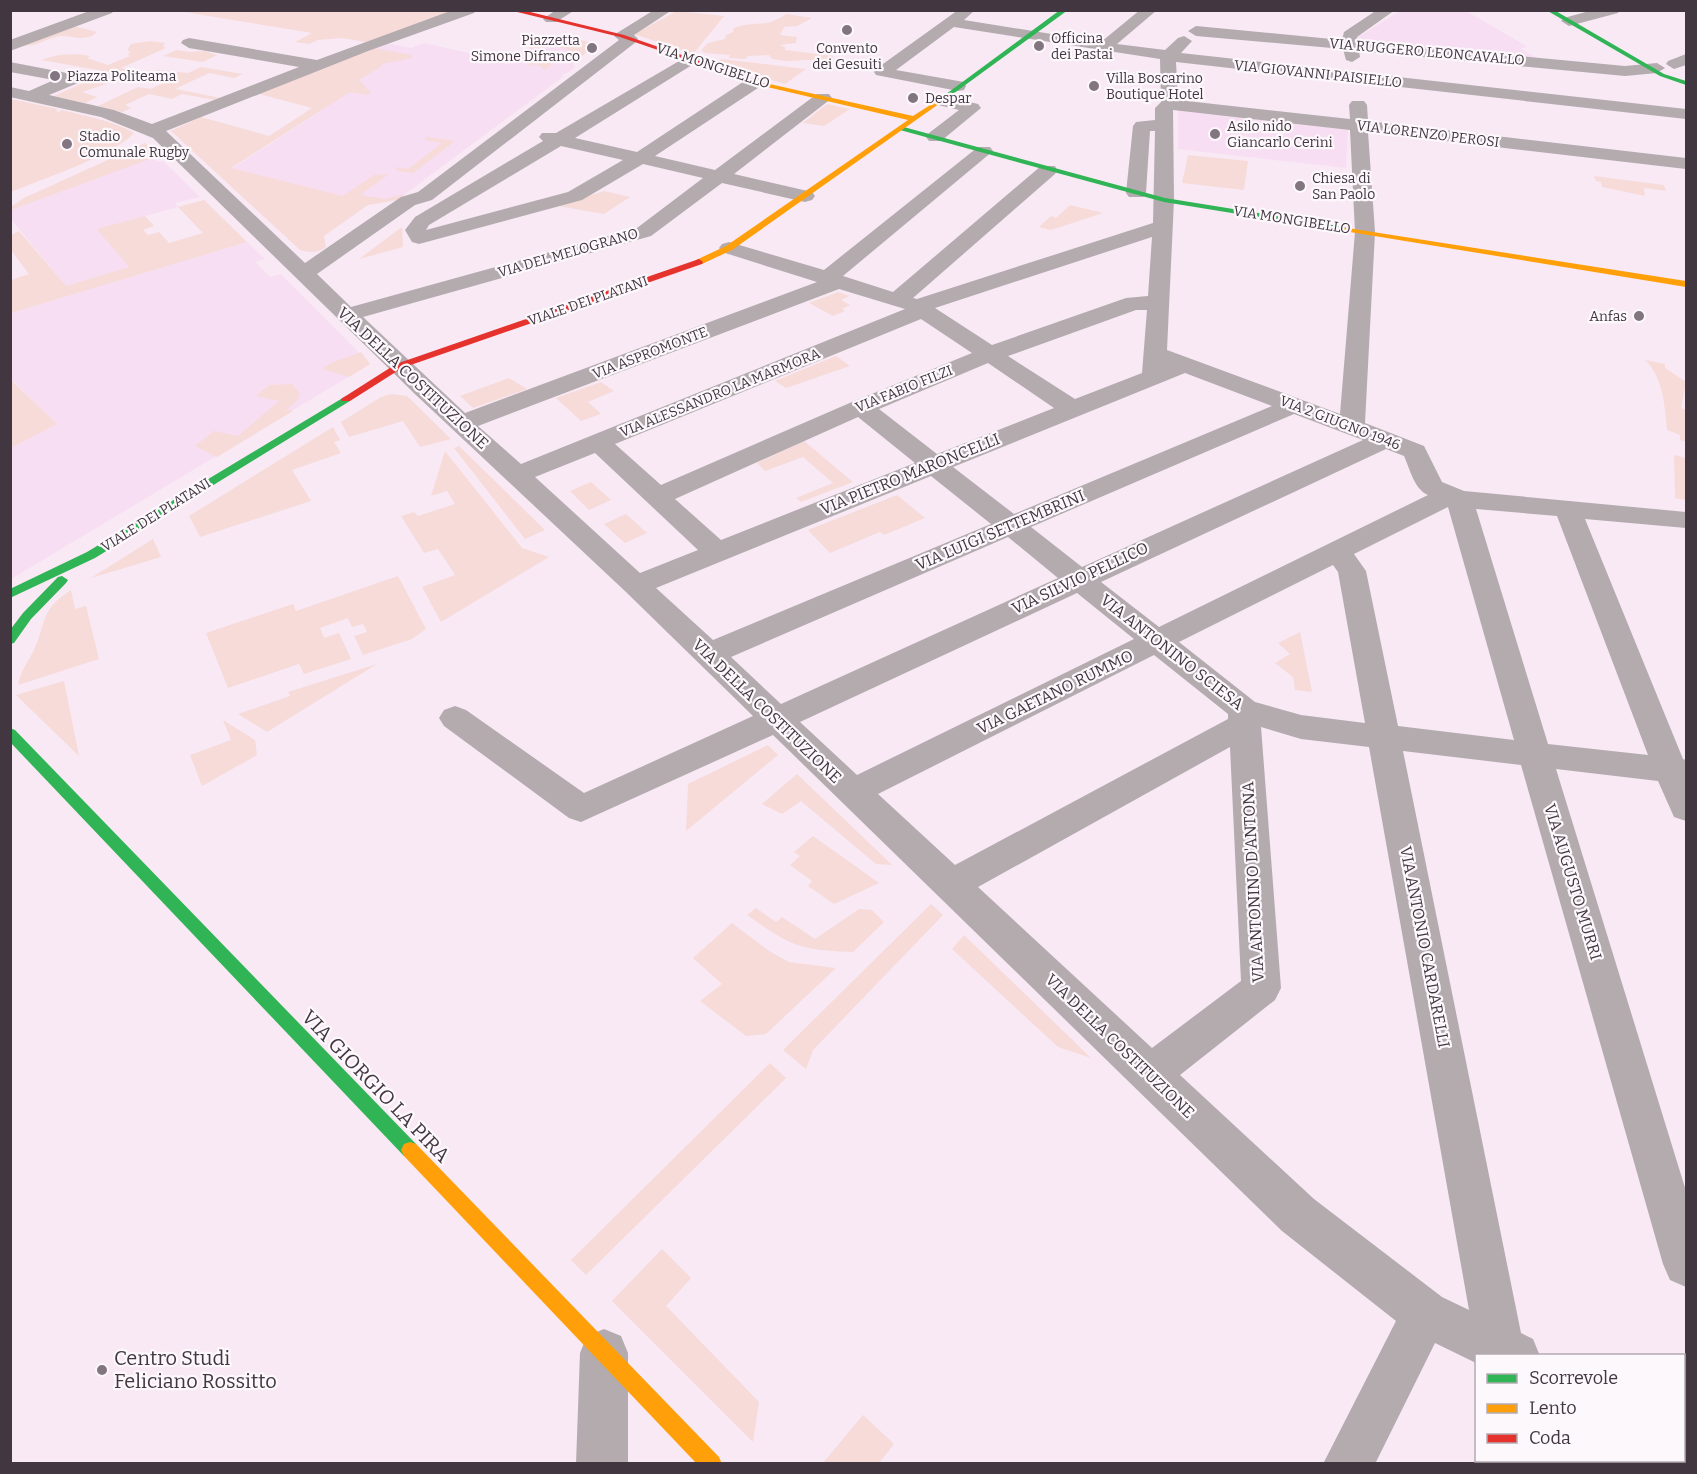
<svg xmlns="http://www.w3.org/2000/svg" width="1697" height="1474" viewBox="0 0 1697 1474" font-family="Bitter,serif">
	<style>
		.built { fill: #f7def2 }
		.green { fill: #f6dbd9 }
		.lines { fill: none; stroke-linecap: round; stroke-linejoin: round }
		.street { fill: #b4abaf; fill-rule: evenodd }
		.fast { fill: #30b455; fill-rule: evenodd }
		.slow { fill: #ff9f0a; fill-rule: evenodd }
		.jam { fill: #e5322d; fill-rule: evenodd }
		.poi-dot { fill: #82757f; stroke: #fdf8fc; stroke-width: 2 }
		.labels { text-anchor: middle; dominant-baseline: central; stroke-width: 4.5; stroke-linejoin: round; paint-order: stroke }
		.far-poi-label { font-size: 14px; fill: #423740; stroke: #fdf8fc; text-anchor: start }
		.far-street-label { font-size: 14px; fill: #423740; stroke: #fdf8fc }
		.street-label { font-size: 16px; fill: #423740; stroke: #fdf8fc }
		.near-street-label { font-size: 20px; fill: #423740; stroke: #fdf8fc }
		.near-poi-label { font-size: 20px; fill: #423740; stroke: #fdf8fc; text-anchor: start }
	</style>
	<rect width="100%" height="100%" fill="#f8e9f5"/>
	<!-- built -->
	<g class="built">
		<path d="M1400,11H1466L1528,47L1520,48L1540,60L1359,43L1358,37Z"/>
		<path d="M387,43L411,48L424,43L500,60L528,48L559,47L572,49L577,53L578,59L573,64L575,67L569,72L561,75L564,76L397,200L375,204L231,169L321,111L388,51L374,48Z"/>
		<path d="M1178,110L1348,129L1346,168L1178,149Z"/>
		<path d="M151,158L158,162L163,161L200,197L175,203L178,207L98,229L129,267L66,286L11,219V210Z"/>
		<path d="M247,242L265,259L255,262L270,277L281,274L370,364L11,579V448L57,424L11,379V313Z"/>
	</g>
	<!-- green -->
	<g class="green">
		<path d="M178,11H457L366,42L342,38L318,40L309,44L295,42L312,33Z"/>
		<path d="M677,11L724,16L693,54L634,34Z"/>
		<path d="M786,14L812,18L797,26L784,27L780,35L797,37L796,43L779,45L785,47V50L833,56L832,60C818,65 812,58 802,60C792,62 783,61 772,59L769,55L748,56L745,59L729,58L730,55L705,53L701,50L708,43L725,39L726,35L733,32L734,28C756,20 765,29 786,14Z"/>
		<path d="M73,26L97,32C86,43 73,35 60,36C45,38 37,48 22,45Z"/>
		<path d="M557,35L598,44L578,59L577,53L559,47L528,48Z"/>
		<path d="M150,41L165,43L163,46L166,48L121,68L150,73L158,70L188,73L201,67L243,74L234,78L209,73L175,89L221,98L215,100L182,94L172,99L149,94L125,105L131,108L122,112L98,106L138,87L151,89L166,82L41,60C56,54 74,53 90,56L87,58L108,65L130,56L128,55L131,51H127L131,44Z"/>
		<path d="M374,48L411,55L413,58L381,64L382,66L359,80L371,93L368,95L350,92L231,168L343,196L374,175L389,174L360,195L385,199L405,194L397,200L368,205L324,236L326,247C318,253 310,253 300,250L171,131L201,117L269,136L312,108L259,94Z"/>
		<path d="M177,50L189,52L205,51L217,55L203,62L163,56Z"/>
		<path d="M546,53L557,54L560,57L545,70L537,64L530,66L522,59Z"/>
		<path d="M721,59L806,69L785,84L715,62Z"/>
		<path d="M92,79L126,82H112L82,92L97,97L85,103L54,96Z"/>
		<path d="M11,99L58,109L56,111L58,112L62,110C86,116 113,121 134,133C114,156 41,179 11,192Z"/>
		<path d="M827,104L850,109L824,126L803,123Z"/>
		<path d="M426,137L455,141L413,173L397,171L396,167L408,169L442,143L425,140Z"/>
		<path d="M145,143L158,156L11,210V207L24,198Z"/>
		<path d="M1188,155L1248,161L1244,190L1182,183Z"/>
		<path d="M1594,176L1664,185L1666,191L1644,188L1645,196L1602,187L1601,182L1596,181Z"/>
		<path d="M604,191L630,197L604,214L558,206Z"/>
		<path d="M204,200L247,242L11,313V280L29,274L11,250V235L19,231L66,286L129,267L97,229L145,216L154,226L143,230L148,235L159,232L169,243L203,233L178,207Z"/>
		<path d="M1070,205L1103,213L1051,230L1039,227L1051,216L1056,218Z"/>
		<path d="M402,227L403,247L359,259Z"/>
		<path d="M838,292L850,296L841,300L850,305L842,309L845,311L833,316L809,303Z"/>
		<path d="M361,352L370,364L349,377L322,369C333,360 347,358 361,352Z"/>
		<path d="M836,356L850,366L786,388L775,381Z"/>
		<path d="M1645,360L1665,364V368L1686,382L1681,408L1686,410V442L1680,440V435L1667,430C1665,407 1663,376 1645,360Z"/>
		<path d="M509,378L527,389L473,408L460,396Z"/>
		<path d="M10,379L57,424L11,448H10Z"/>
		<path d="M601,382L614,391L588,402L601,414L581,421L556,398Z"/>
		<path d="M292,384L300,394L297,401L287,409L293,411L217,457L195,446L214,431L238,436L279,401L256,396L269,385Z"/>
		<path d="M391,394L407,396L451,439L420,447L403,421L349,437L341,422L381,397Z"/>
		<path d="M333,427L340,440L334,442L341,453L292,470L311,501L200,537L189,516Z"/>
		<path d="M804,441L853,482L801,502L796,498L833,483L803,457L765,471L757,463Z"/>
		<path d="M459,446L545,530L525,539L454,448Z"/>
		<path d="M445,451L522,548L549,557L441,622L422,587L455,575L438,549L424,553L401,516L414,512L418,516L455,504L447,491L431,496Z"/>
		<path d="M1674,455L1686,458L1685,500L1675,498Z"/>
		<path d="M591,482L611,500L589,510L570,491Z"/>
		<path d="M897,495L925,518L884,535L880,532L830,553L808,530Z"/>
		<path d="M626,514L647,533L625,543L604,524Z"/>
		<path d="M153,539L161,557L91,578Z"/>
		<path d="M398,576L426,629L412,639L363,655L354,636L367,632L363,624L352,627L348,618L320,628L324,638L339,633L351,659L304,674L299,664L228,688L206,633L293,604L296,611Z"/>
		<path d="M71,590L75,609L86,606L99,659L18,685C21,669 31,658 37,643C47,615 43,609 71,590Z"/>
		<path d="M1300,632L1312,692L1295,690L1293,677L1275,663L1290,654L1278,643Z"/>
		<path d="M377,664L267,732L238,714L290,696L288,692Z"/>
		<path d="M64,681L79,756L16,695Z"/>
		<path d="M223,720L255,740L257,755L202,786L190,755L231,740Z"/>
		<path d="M768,745L778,755L686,831L688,784Z"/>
		<path d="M797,774L892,865L876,864L801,801L782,814L762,804Z"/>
		<path d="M813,836L879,883L834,904L808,886L812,881L790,865L800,856L794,852Z"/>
		<path d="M931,904L943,915L813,1050L806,1069L783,1050Z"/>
		<path d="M756,908L776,922L782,917L815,939L859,909L872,910L884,922L853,952C799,950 791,946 747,915Z"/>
		<path d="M732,923L769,951L789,962L836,968L766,1034L746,1036L700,1001L722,984L693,958Z"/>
		<path d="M964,935L1091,1058L1058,1047L952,949Z"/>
		<path d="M770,1063L786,1078L586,1275L571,1260Z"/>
		<path d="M662,1249L691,1278L666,1306L759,1402L753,1442L612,1301Z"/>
		<path d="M863,1415L894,1444L879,1463H823Z"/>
	</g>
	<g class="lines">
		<!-- street -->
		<g class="street">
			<path d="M92,10H114L112,13L10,51V40Z"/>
			<path d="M453,10H476L474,13L368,51L166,131L305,263L401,197L418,192L619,40L614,36L617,33L654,10H672L634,35L638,39L636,42L432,200L415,205L317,274L351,307L637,228L703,178L643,164L582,200L419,244L412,242L405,230L415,217L543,141L539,137L542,133H556L686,57H698L700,60L575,138L637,152L749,78H761L763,82L761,86L655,156L715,170L817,94H829L832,98L734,174L812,192L815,196L812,200L805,202L722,183L651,236L363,317L465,413L817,282L722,252L719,248L722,244L729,242L824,270L978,147H990L993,151L843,276L893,292L1041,166H1055L1057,170L1055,174L913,298L917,299L1153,223L1155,131H1150L1146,193L1143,197H1129L1126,193L1133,126L1136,122L1155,120V108L1161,102L1160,59L954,27L896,70L964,82L966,86L964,90L958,91L876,75L874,72L876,69L958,10H975L964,20L1101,42L1140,10H1157L1117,44L1165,50L1178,38L1184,36L1192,41L1181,53L1686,109V119L1176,62L1178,100L1350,119L1349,105L1352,101H1364L1367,105L1368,121L1686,158V169L1368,132L1375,232L1365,423L1424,446L1442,482L1464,491L1686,512V528L1585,519L1683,759L1686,760V821L1674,817L1658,781L1556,769L1686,1191V1287L1670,1280L1663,1264L1521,765L1403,751L1521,1333L1533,1339L1540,1356H1476V1363L1435,1343L1375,1464H1323L1396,1321L1282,1231L773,735L581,822L569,818L444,726L439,718L444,710L455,706L466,710L584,793L753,716L626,592L416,395L153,138L101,117L10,97V87L29,91L54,80L10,72V62L72,74L80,79L78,83L49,95L114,110L152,124L299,67L189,48L181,43L183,40L189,38L317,60ZM1173,110L1350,130L1355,232L1340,414L1167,350L1174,200ZM561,146L623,160L568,192L426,230L429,225ZM1152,237L1148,296L1126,298L992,345L935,308ZM839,289L905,309L521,464L478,426ZM1136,310H1147L1142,373L1075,399L1008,356ZM921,319L972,353L852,402L661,485L615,444ZM988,363L1054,408L937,454L879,409ZM1185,373L1272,406L1014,514L953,467ZM1294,414L1363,440L1082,567L1031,527ZM858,417L915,463L721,540L675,499ZM1386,449L1404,456C1410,469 1414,489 1428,495L1159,627L1101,582ZM595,453L698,550L640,573L535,477ZM931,476L991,524L713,640L656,588ZM1448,507L1514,740L1398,726L1366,571L1354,554ZM1476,509L1557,516L1648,755L1548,744ZM1008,537L1058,578L781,704L731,657ZM1333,565L1338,572L1365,723L1301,715L1255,702L1179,642ZM1077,593L1134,639L857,775L800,722ZM1154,655L1228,714V719L955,865L878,794ZM1261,727L1301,739L1369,747L1469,1310L1442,1297L1314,1199L1180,1075L1275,1000L1281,988ZM1230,747L1241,981L1152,1048L978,887Z"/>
			<path d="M556,10H575L556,22H546L543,19Z"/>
			<path d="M1377,10H1395L1357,37L1358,41L1625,66L1657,63L1665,68L1657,73L1625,76L1359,51L1360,57L1352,62L1346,60L1343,49L1196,36L1188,31L1196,26L1342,40L1344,32Z"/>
			<path d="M1593,10H1620L1618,13L1569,26L1561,21L1564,18Z"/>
			<path d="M1686,54V65L1674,69L1666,64L1668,61Z"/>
			<path d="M940,95L978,104L981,108L941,141H929L926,137L929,133L959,110L934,104L931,100L934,96Z"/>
			<path d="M604,1329L621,1336L628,1353V1464H576L580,1353L587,1336Z"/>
			<path d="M1684,1399L1686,1400V1450L1684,1449Z"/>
		</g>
		<!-- fast -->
		<g class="fast">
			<path d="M1060,10H1068L942,102H938V100Z"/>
			<path d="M1546,10H1554L1664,74L1686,81V85L1660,76Z"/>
			<path d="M900,126L1165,198L1344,227L1348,229L1344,231L1164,202L900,130Z"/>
			<path d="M346,396L350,397V401L95,558L10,598V589L87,552Z"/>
			<path d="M62,576L68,580L66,583L31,619L14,643L10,644V630L23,613L58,577Z"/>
			<path d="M10,728L15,730L416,1144L419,1150L416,1156L410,1158L404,1156L10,742Z"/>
		</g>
		<!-- slow -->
		<g class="slow">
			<path d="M765,83L913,116L938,100L943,101L732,250L702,264H696V260L726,246L908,120L763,86Z"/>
			<path d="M1341,227L1686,281V287L1344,231L1340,229Z"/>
			<path d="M410,1142L416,1144L719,1457L722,1464H697L404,1156L401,1150L404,1144Z"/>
		</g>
		<!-- jam -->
		<g class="jam">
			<path d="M509,10H522L624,35L768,85L763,86L620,37Z"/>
			<path d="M699,259L703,262L702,264L402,368L350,401H342L341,399L396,364Z"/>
		</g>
	</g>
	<!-- markers -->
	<g class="poi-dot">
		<circle cx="847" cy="30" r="6"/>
		<circle cx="1039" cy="46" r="6"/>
		<circle cx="592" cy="48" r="6"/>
		<circle cx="55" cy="76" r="6"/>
		<circle cx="1094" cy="86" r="6"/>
		<circle cx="913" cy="98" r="6"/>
		<circle cx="1215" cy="134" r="6"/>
		<circle cx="67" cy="144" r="6"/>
		<circle cx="1300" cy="186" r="6"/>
		<circle cx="1639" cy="316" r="6"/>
		<circle cx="102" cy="1370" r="6"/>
	</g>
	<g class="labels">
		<!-- far-poi labels -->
		<g class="far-poi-label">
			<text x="1051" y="38">Officina<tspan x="1051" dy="16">dei Pastai</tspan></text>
			<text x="580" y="40" text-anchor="end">Piazzetta<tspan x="580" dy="16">Simone Difranco</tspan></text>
			<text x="847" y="48" text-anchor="middle">Convento<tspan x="847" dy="16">dei Gesuiti</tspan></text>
			<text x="67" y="76">Piazza Politeama</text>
			<text x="1106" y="78">Villa Boscarino<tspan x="1106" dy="16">Boutique Hotel</tspan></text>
			<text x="925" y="98">Despar</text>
			<text x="1227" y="126">Asilo nido<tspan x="1227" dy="16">Giancarlo Cerini</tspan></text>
			<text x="79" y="136">Stadio<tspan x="79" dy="16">Comunale Rugby</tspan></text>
			<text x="1312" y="178">Chiesa di<tspan x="1312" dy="16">San Paolo</tspan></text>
			<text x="1627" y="316" text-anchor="end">Anfas</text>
		</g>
		<!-- far-street labels -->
		<g class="far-street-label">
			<text transform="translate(1427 52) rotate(5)">VIA RUGGERO LEONCAVALLO</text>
			<text transform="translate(713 66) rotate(18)">VIA MONGIBELLO</text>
			<text transform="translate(1318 74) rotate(6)">VIA GIOVANNI PAISIELLO</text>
			<text transform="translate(1428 134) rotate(7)">VIA LORENZO PEROSI</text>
			<text transform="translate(1292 220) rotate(9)">VIA MONGIBELLO</text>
			<text transform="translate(568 253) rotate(-16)">VIA DEL MELOGRANO</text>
			<text transform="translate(588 301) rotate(-19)">VIALE DEI PLATANI</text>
			<text transform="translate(650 353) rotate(-21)">VIA ASPROMONTE</text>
			<text transform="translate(904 389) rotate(-22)">VIA FABIO FILZI</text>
			<text transform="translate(720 393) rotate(-22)">VIA ALESSANDRO LA MARMORA</text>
			<text transform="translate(1340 423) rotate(21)">VIA 2 GIUGNO 1946</text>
			<text transform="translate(156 515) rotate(-32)">VIALE DEI PLATANI</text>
		</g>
		<!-- street labels -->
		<g class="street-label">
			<text transform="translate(413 378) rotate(43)">VIA DELLA COSTITUZIONE</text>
			<text transform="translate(910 474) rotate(-22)">VIA PIETRO MARONCELLI</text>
			<text transform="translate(1000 530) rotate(-23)">VIA LUIGI SETTEMBRINI</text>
			<text transform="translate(1080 578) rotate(-25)">VIA SILVIO PELLICO</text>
			<text transform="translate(1172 652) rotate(38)">VIA ANTONINO SCIESA</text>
			<text transform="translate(1055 692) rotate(-26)">VIA GAETANO RUMMO</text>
			<text transform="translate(767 711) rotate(44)">VIA DELLA COSTITUZIONE</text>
			<text transform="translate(1253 882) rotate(-93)">VIA ANTONINO D'ANTONA</text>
			<text transform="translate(1573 882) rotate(73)">VIA AUGUSTO MURRI</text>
			<text transform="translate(1425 947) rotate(79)">VIA ANTONIO CARDARELLI</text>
			<text transform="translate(1120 1046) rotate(44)">VIA DELLA COSTITUZIONE</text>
		</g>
		<!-- near-street labels -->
		<g class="near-street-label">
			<text transform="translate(376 1086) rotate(46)">VIA GIORGIO LA PIRA</text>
		</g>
		<!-- near-poi labels -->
		<g class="near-poi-label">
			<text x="114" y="1358">Centro Studi<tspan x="114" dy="23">Feliciano Rossitto</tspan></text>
		</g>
	</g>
	<!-- border -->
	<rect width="1697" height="1474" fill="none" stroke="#423740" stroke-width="24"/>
	<!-- legend -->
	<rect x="1475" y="1354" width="210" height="108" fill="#fdf8fc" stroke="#b2abb1" stroke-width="1.5"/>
	<rect x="1487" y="1374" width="30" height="9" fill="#30b455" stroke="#b2abb1" stroke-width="1.5"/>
	<text x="1529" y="1384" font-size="18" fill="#423740">Scorrevole</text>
	<rect x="1487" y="1404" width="30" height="9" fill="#ff9f0a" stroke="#b2abb1" stroke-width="1.5"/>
	<text x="1529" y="1414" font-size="18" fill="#423740">Lento</text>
	<rect x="1487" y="1434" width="30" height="9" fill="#e5322d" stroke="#b2abb1" stroke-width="1.5"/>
	<text x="1529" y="1444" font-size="18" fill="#423740">Coda</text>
</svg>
